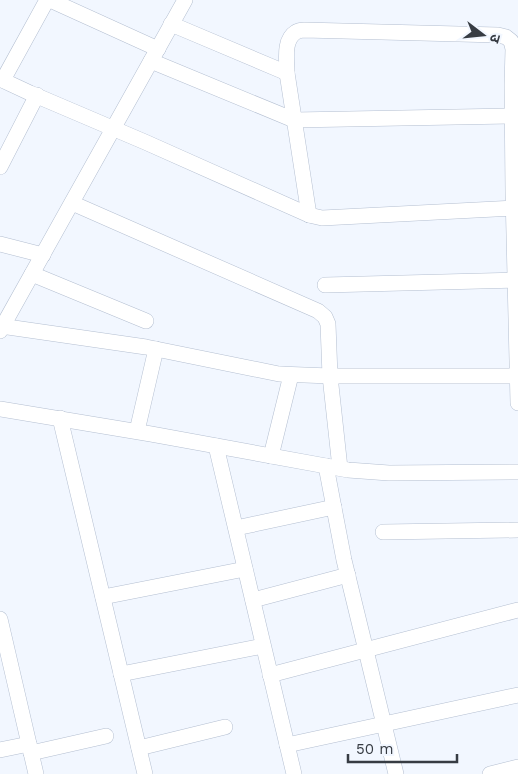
<svg xmlns="http://www.w3.org/2000/svg" width="518" height="774" viewBox="0 0 518 774" font-family="'Work Sans','Noto Sans Devanagari',sans-serif">
	<style>
		.lines { fill: none; stroke-linecap: round; stroke-linejoin: round }
		.minor-casing { stroke: #b4bfd1; stroke-width: 16 }
		.minor { stroke: #fff; stroke-width: 15 }
	</style>
	<rect width="100%" height="100%" fill="#f2f7ff"/>
	<g class="lines">
		<defs>
			<g id="minor">
				<path d="M50,0L158,49"/>
				<path d="M171,24L287,73"/>
				<path d="M151,61L294,120L512,116"/>
				<path d="M0,79L30,93L145,142L309,215L322,218L513,208"/>
				<path d="M3,80L47,0"/>
				<path d="M0,167L37,95"/>
				<path d="M72,203L318,311L325,317L328,324L330,376L340,468"/>
				<path d="M309,215L287,73C287,60 283,40 296,32C297,31 302,30 304,30L498,35L506,37L511,41L513,49L512,85L513,192L518,403"/>
				<path d="M0,244L43,255"/>
				<path d="M32,274L146,321"/>
				<path d="M325,285L518,280"/>
				<path d="M0,326L146,347L279,374L330,376H518"/>
				<path d="M0,331L185,0"/>
				<path d="M0,409L151,434L348,470L389,473L518,472"/>
				<path d="M60,418L145,774"/>
				<path d="M137,431L156,349"/>
				<path d="M216,446L294,774"/>
				<path d="M271,456L291,375"/>
				<path d="M326,466L344,560L396,774"/>
				<path d="M236,528L334,507"/>
				<path d="M383,532L518,530"/>
				<path d="M103,597L245,569"/>
				<path d="M253,600L348,575"/>
				<path d="M0,619L36,774"/>
				<path d="M121,674L263,646"/>
				<path d="M270,675L518,610"/>
				<path d="M287,745L518,695"/>
				<path d="M139,748L225,727"/>
				<path d="M0,750L29,744"/>
				<path d="M31,753L106,736"/>
				<path d="M490,774L518,767"/>
			</g>
		</defs>
		<!-- minor casing -->
		<use href="#minor" class="minor-casing"/>
		<!-- minor -->
		<use href="#minor" class="minor"/>
	</g>
	<!-- north arrow -->
	<g transform="translate(483 35) rotate(106)" stroke="#f2f7ff" stroke-width="4" paint-order="stroke">
	<path d="M0-4L9 19L0 12L-9 19Z" fill="#373c43"/>
	<text y="-8" font-size="14" font-weight="bold" text-anchor="middle" fill="#373c43">उ</text>
	</g>
	<!-- scale -->
	<path d="M348 754v8h109v-8" fill="none" stroke="#373c43" stroke-width="2.5"/>
	<text x="356" y="754" font-size="15" fill="#373c43" stroke="#f2f7ff" stroke-width="4" paint-order="stroke">50 m</text>
</svg>
